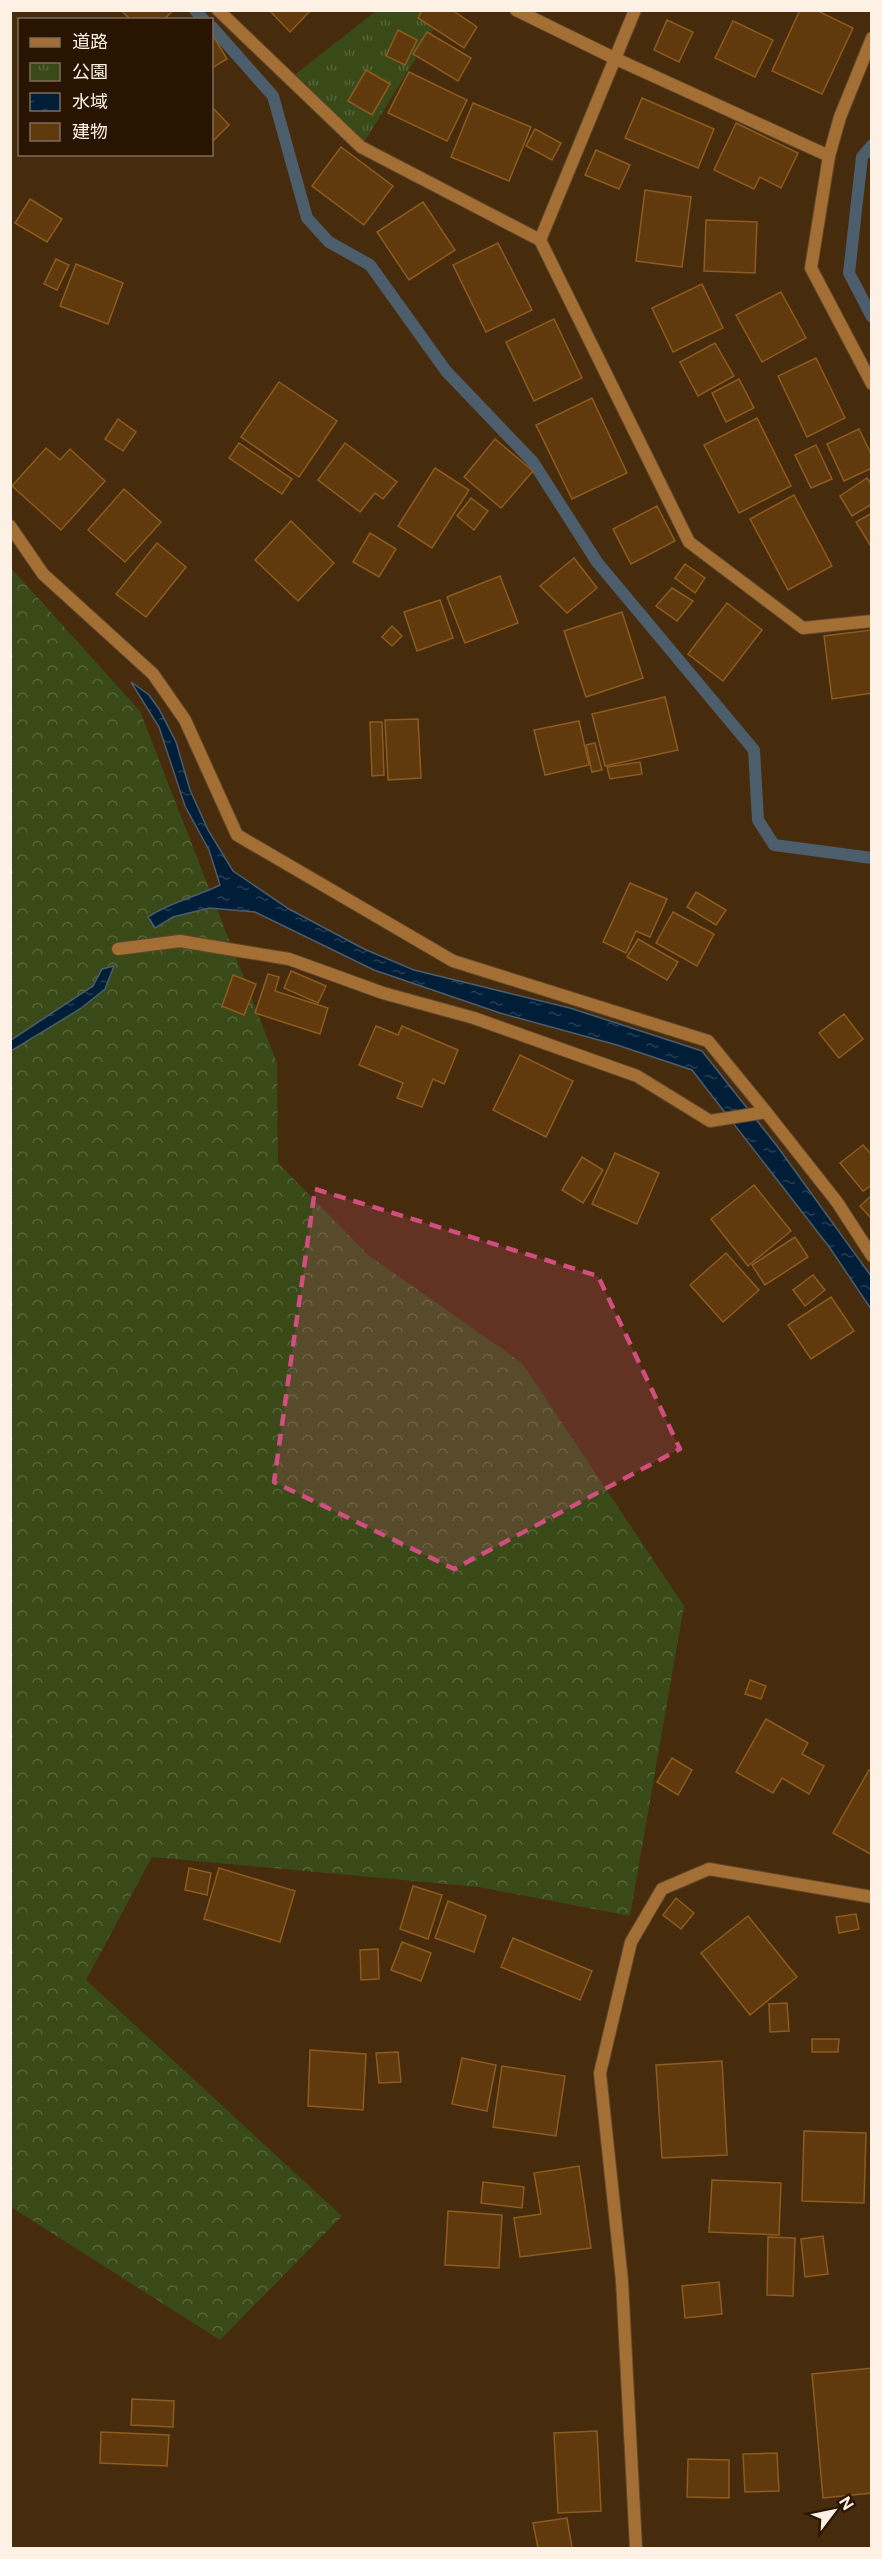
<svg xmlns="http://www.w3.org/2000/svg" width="882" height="2559" viewBox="0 0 882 2559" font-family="'Public Sans','Noto Sans JP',sans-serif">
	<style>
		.forest { fill: url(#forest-crowns) }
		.park { fill: url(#park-tufts) }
		.water { fill: url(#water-ripples); stroke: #4c5d6c; stroke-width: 1.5 }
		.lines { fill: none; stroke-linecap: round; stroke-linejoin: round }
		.stream { stroke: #4c5d6c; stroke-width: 12 }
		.building { fill: #603a0c; stroke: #8d5b20; stroke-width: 1.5 }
		.street-casing { stroke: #60472b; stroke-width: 14 }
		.street { stroke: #a36f35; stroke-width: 12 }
		.marked { fill: #d14e7e; fill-opacity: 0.2; stroke: #d14e7e; stroke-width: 4.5; stroke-dasharray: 12 8; stroke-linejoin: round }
	</style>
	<defs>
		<pattern id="forest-crowns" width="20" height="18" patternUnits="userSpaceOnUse" patternTransform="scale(1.5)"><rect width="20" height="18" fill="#394a18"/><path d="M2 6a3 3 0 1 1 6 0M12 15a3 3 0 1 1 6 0" fill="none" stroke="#57653a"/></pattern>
		<pattern id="park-tufts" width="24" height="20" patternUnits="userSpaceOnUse" patternTransform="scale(1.5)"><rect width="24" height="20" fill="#394a18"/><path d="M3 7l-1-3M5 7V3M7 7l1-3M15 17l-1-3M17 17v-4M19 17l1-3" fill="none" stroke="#57653a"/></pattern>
		<pattern id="water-ripples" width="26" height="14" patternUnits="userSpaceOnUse" patternTransform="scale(1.5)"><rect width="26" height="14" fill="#001e38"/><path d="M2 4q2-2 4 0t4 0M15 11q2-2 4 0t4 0" fill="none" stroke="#263f55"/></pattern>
	</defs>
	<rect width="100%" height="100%" fill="#462b0c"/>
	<!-- forest -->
	<path class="forest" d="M10,567L140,711L277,1063L278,1163L368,1255L522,1363L684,1606L630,1916L479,1887L152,1857L86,1980L342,2216L220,2340L11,2207Z"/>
	<!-- park -->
	<path class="park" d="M376,11H445L361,147L288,80Z"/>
	<!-- water -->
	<g class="water">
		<path d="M131,682L149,695L159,709L176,742L190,790L208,830L233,871L289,909L364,949L414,970L570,1008L702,1051L777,1146L871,1276V1309L830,1248L692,1070L617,1045L500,1013L374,970L255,912L209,908L173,917L155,928L148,917C170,902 196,897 220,885L209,850L185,806L159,727Z"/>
		<path d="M114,966L105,989L80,1009L11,1051V1040L93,986L102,969Z"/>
	</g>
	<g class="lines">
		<!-- stream -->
		<g class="stream">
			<path d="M195,10L204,20"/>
			<path d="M212,27L273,96L307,218L329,242L370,265L446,371L533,462L597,562L754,750L758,820L774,845L872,858"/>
			<path d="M872,145L862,157L849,273L872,317"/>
		</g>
	</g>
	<!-- building -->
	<g class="building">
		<path d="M121,10H173L164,20H131Z"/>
		<path d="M269,10H311L290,32Z"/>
		<path d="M422,10H452L477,27L464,48L418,18Z"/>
		<path d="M800,10H816L853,28L822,94L772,71Z"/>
		<path d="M667,20L693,32L679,62L654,50Z"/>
		<path d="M733,21L773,40L755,77L715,58Z"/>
		<path d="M398,30L417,40L405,65L386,56Z"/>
		<path d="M427,32L471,58L458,81L413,54Z"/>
		<path d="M212,34L227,59L212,68Z"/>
		<path d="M366,70L390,84L372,115L348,101Z"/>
		<path d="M409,72L467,100L447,141L388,113Z"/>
		<path d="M642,98L714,129L698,168L625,138Z"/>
		<path d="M473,103L531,127L509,181L451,157Z"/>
		<path d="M212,107L229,125L212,142Z"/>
		<path d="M736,123L798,153L781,188L760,177L754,189L714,170Z"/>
		<path d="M535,129L561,143L552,160L526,146Z"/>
		<path d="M341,147L393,186L364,225L312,186Z"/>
		<path d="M596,150L630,165L619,189L585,175Z"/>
		<path d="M645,190L691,197L682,267L636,261Z"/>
		<path d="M30,199L62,219L47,242L15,223Z"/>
		<path d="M423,202L455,250L409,280L377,232Z"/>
		<path d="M706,220L757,222L755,273L704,271Z"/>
		<path d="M498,243L532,310L486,332L453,265Z"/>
		<path d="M56,259L69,265L57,290L44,284Z"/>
		<path d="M76,264L123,283L108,324L60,306Z"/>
		<path d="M702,284L723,328L673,352L652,308Z"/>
		<path d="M781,292L806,338L762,362L736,315Z"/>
		<path d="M554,319L582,378L534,401L506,342Z"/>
		<path d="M715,343L734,376L698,396L680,362Z"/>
		<path d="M816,358L845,418L807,437L778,376Z"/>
		<path d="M739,379L754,408L726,422L712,393Z"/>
		<path d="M279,382L337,421L299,477L241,437Z"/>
		<path d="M592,398L627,473L572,499L536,425Z"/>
		<path d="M757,418L791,486L739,513L704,445Z"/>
		<path d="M118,419L136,432L123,451L105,439Z"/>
		<path d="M859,429L872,456V468L844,481L827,444Z"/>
		<path d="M495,439L533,471L501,508L464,477Z"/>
		<path d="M239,443L292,479L282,494L229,458Z"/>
		<path d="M345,443L397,482L383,499L375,493L360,512L318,480Z"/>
		<path d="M816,445L832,479L811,488L795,455Z"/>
		<path d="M46,448L60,460L70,449L105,481L61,530L12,486Z"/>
		<path d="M435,468L469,490L432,548L398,526Z"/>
		<path d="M867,478L872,485V504L852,516L840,496Z"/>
		<path d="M124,489L161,522L125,562L88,530Z"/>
		<path d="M794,495L832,566L788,590L750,519Z"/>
		<path d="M471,498L488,511L474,530L457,516Z"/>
		<path d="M657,506L675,541L631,564L613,529Z"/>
		<path d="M872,513V548L856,522Z"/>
		<path d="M291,521L334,563L298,601L255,560Z"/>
		<path d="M370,533L396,549L379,577L353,562Z"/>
		<path d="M157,543L186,567L146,617L116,594Z"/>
		<path d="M574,558L597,588L567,613L540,586Z"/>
		<path d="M685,564L705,578L695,593L675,578Z"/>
		<path d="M500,576L518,623L465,643L447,597Z"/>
		<path d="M672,588L693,601L677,621L656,606Z"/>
		<path d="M440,600L453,638L417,651L404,612Z"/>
		<path d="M727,603L762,630L723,681L688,654Z"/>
		<path d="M622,612L643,678L586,697L564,631Z"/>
		<path d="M392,626L402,636L392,646L382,637Z"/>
		<path d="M871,630L872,693L832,699L824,636Z"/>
		<path d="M665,697L678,750L605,766L592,714Z"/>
		<path d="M418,719L421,778L388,780L385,720Z"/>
		<path d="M579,721L589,765L545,775L534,730Z"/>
		<path d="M370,722H382L384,775L372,776Z"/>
		<path d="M595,743L602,770L592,772L586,745Z"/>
		<path d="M640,762L642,774L610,779L607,767Z"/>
		<path d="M630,883L667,899L650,937L636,931L626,953L603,942Z"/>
		<path d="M696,892L726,910L716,925L687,907Z"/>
		<path d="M673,912L714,934L697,966L656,943Z"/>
		<path d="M638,939L678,962L667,980L627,957Z"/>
		<path d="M291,971L326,986L318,1003L284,988Z"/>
		<path d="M268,974L279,977L275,991L328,1008L320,1034L255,1013Z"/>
		<path d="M233,975L256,984L244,1015L222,1006Z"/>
		<path d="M844,1014L863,1039L839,1058L819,1033Z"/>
		<path d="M376,1026L398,1035L402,1026L458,1050L444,1084L433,1079L422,1107L397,1098L403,1083L359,1065Z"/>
		<path d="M520,1055L573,1081L546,1137L493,1110Z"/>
		<path d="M863,1145L872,1155V1185L863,1191L840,1163Z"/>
		<path d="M615,1153L659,1173L637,1224L592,1204Z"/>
		<path d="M582,1157L603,1170L583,1203L562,1190Z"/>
		<path d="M754,1185L791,1231L748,1266L711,1219Z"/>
		<path d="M872,1195V1219L860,1206Z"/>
		<path d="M795,1237L808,1257L765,1285L752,1265Z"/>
		<path d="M726,1253L759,1290L723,1322L690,1285Z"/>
		<path d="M813,1275L825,1290L805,1306L793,1290Z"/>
		<path d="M831,1297L854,1331L811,1359L788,1325Z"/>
		<path d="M750,1680L766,1686L761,1699L745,1694Z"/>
		<path d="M766,1719L808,1743L802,1754L824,1766L809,1794L782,1778L773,1793L736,1772Z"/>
		<path d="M672,1758L692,1770L678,1795L657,1782Z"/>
		<path d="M869,1770L872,1772V1855L833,1833Z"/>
		<path d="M189,1868L211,1873L207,1895L185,1890Z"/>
		<path d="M219,1868L295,1891L280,1942L204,1919Z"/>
		<path d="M413,1886L442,1895L428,1939L400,1929Z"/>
		<path d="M676,1898L694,1913L681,1929L663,1915Z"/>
		<path d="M448,1901L486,1916L474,1952L435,1938Z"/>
		<path d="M856,1914L859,1929L839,1933L836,1917Z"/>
		<path d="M748,1916L797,1977L750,2015L701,1953Z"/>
		<path d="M513,1938L592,1971L580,2000L501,1967Z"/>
		<path d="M402,1942L431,1953L421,1981L391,1970Z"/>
		<path d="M378,1949L379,1979L361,1980L360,1950Z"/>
		<path d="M787,2003L789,2031L770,2032L769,2004Z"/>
		<path d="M812,2039H839L838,2052H812Z"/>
		<path d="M310,2050L366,2054L363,2110L308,2106Z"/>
		<path d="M398,2052L401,2082L379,2083L376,2053Z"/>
		<path d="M462,2058L496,2065L487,2111L452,2104Z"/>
		<path d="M722,2061L727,2155L662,2158L656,2065Z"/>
		<path d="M502,2066L565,2076L556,2136L493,2127Z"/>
		<path d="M804,2131L866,2133L864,2203L802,2201Z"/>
		<path d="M579,2166L591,2248L520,2257L514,2218L541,2214L534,2173Z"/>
		<path d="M712,2180L781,2183L779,2235L709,2232Z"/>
		<path d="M483,2182L524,2187L522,2208L481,2203Z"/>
		<path d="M448,2211L502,2215L499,2268L445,2265Z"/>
		<path d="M823,2236L828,2274L805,2277L801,2239Z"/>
		<path d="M768,2237L795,2238L793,2296L767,2295Z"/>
		<path d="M719,2282L722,2314L685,2318L682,2286Z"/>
		<path d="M872,2368V2493L823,2498L812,2374Z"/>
		<path d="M132,2399L174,2401L173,2427L131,2425Z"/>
		<path d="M597,2431L601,2511L558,2513L554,2433Z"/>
		<path d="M101,2432L169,2435L167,2466L100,2463Z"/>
		<path d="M777,2453L779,2491L745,2492L743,2454Z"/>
		<path d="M688,2459L729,2460V2498L687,2497Z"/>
		<path d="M567,2518L572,2548H538L533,2523Z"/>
	</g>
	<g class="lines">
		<defs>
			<g id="street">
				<path d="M218,10L361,147L540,240L635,10"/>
				<path d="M516,10L614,58L829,156L811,268L872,384"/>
				<path d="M829,156L840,117L872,38"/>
				<path d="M540,240L689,542L803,628L872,621"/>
				<path d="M10,526L43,574L153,674L185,720L237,835L453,961L708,1041L766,1112"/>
				<path d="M118,949L180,941L289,959L383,993L474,1018L637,1076L710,1121L766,1112L837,1202L872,1256"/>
				<path d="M636,2548L622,2281L600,2073L631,1942L662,1889L709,1869L872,1897"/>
			</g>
		</defs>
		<!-- street casing -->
		<use href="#street" class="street-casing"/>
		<!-- street -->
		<use href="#street" class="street"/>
	</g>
	<!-- marked area -->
	<path class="marked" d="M315,1189L598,1276L680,1449L454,1569L274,1482Z"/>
	<!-- border -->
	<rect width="882" height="2559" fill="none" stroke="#fdf1e6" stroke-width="24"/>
	<!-- legend -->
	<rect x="18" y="18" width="195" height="138" fill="#281400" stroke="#7d6c5c" stroke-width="1.5"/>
	<rect x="30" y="38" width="30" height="9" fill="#a36f35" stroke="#7d6c5c" stroke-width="1.5"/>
	<text x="72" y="48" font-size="18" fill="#fdf1e6">道路</text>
	<rect x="30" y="63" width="30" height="18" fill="url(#park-tufts)" stroke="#7d6c5c" stroke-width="1.5"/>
	<text x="72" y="78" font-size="18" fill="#fdf1e6">公園</text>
	<rect x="30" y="93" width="30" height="18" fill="url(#water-ripples)" stroke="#7d6c5c" stroke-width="1.5"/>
	<text x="72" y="108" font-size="18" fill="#fdf1e6">水域</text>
	<rect x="30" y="123" width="30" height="18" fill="#603a0c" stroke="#7d6c5c" stroke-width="1.5"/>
	<text x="72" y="138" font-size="18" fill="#fdf1e6">建物</text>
	<!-- north arrow -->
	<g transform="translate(834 2511) rotate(58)" stroke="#281400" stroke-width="4.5" paint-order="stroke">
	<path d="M0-4.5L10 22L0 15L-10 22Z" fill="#fdf1e6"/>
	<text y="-9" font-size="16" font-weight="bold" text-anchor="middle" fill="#fdf1e6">N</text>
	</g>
</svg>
